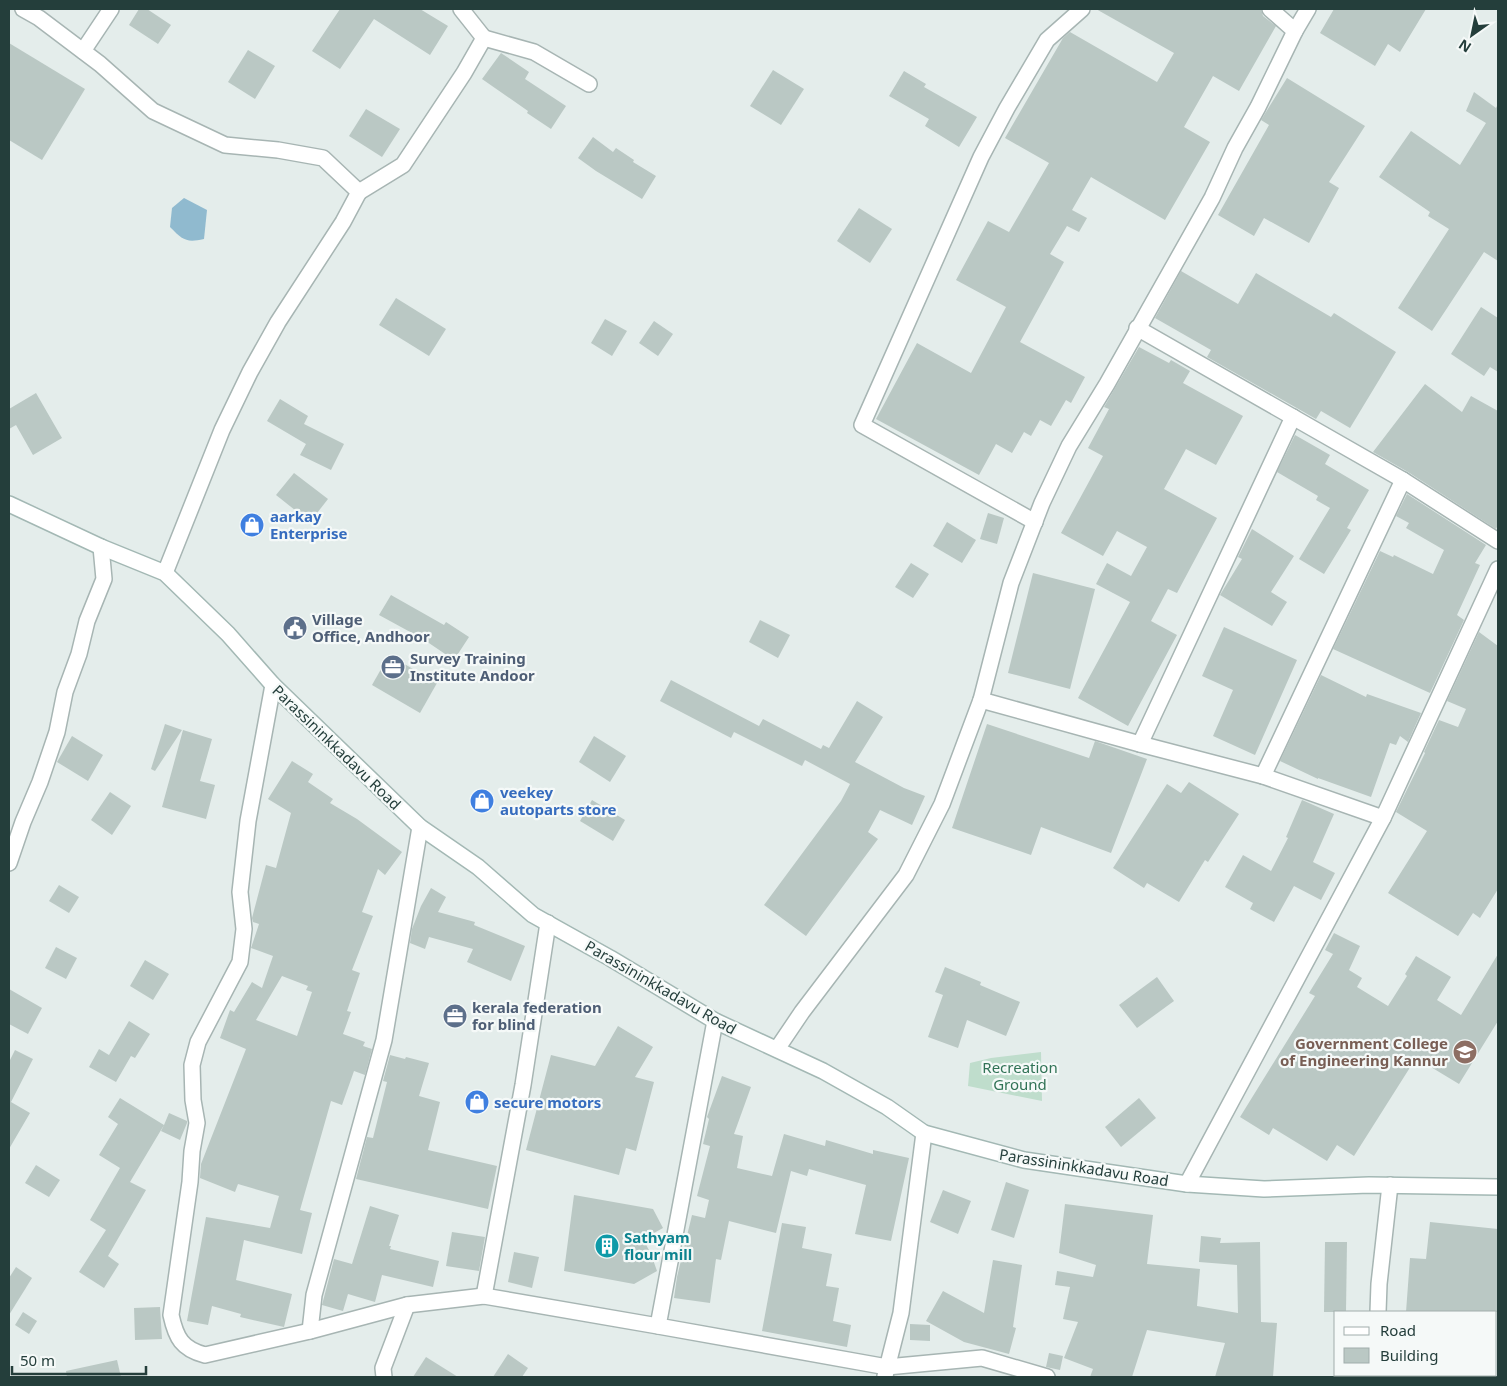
<svg xmlns="http://www.w3.org/2000/svg" width="1507" height="1386" viewBox="0 0 1507 1386" font-family="'Noto Sans',sans-serif">
	<style>
		.green { fill: #bfddcc }
		.water { fill: #90bacf }
		.building { fill: #bac8c4; fill-rule: evenodd }
		.lines { fill: none; stroke-linecap: round; stroke-linejoin: round }
		.street-casing { stroke: #a7b5b3; stroke-width: 18 }
		.secondary-casing { stroke: #a3b8b4; stroke-width: 18 }
		.street { stroke: #fff; stroke-width: 15 }
		.secondary { stroke: #fff; stroke-width: 15 }
		.labels { text-anchor: middle; dominant-baseline: central; stroke-width: 4.5; stroke-linejoin: round; paint-order: stroke }
		.shop-label { font-size: 15px; font-weight: bold; fill: #366cbe; stroke: #f5f9f8; text-anchor: start }
		.service-label { font-size: 15px; font-weight: bold; fill: #4e5e75; stroke: #f5f9f8; text-anchor: start }
		.street-label { font-size: 15px; fill: #243e3b; stroke: #f5f9f8 }
		.education-label { font-size: 15px; font-weight: bold; fill: #785e54; stroke: #f5f9f8; text-anchor: end }
		.park-label { font-size: 15px; fill: #317356; stroke: #f5f9f8 }
		.culture-label { font-size: 15px; font-weight: bold; fill: #0d838f; stroke: #f5f9f8; text-anchor: start }
	</style>
	<rect width="100%" height="100%" fill="#e4edeb"/>
	<!-- green -->
	<path class="green" d="M1041,1052L1042,1101L968,1086L970,1063L991,1058Z"/>
	<!-- water -->
	<path class="water" d="M184,198L207,210L204,239C186,243 183,240 170,227L172,208Z"/>
	<!-- building -->
	<g class="building">
		<path d="M139,9H147L171,25L158,44L129,25Z"/>
		<path d="M340,9H420L448,26L430,55L374,19L340,69L312,51Z"/>
		<path d="M1096,9H1261L1263,16L1276,26L1239,91L1213,76L1184,127L1210,142L1165,220L1091,177L1072,210L1087,218L1079,232L1067,226L1050,254L1064,262L1020,342L1085,377L1071,403L1066,400L1051,426L1040,420L1031,436L1024,432L1012,453L996,444L979,475L876,419L917,343L971,373L1006,307L956,280L988,221L1009,232L1049,163L1005,138L1063,38L1070,32L1157,82L1174,53Z"/>
		<path d="M1334,9H1426L1400,52L1388,44L1375,66L1320,33Z"/>
		<path d="M9,43L85,89L42,160L9,140Z"/>
		<path d="M248,50L275,66L255,99L228,82Z"/>
		<path d="M501,53L529,72L525,79L566,106L551,129L527,113L528,111L482,79Z"/>
		<path d="M773,70L804,89L781,125L750,106Z"/>
		<path d="M904,71L926,84L924,87L977,117L959,147L925,126L929,119L889,96Z"/>
		<path d="M1287,78L1365,126L1329,182L1339,188L1309,243L1264,218L1254,236L1218,215L1269,125L1261,120Z"/>
		<path d="M1474,92L1496,108L1498,104V261L1484,252L1432,331L1398,308L1449,229L1428,216L1430,212L1379,177L1411,131L1460,165L1486,123L1466,111Z"/>
		<path d="M366,109L400,129L382,157L349,136Z"/>
		<path d="M593,137L613,152L616,148L634,160L633,162L656,176L642,199L596,171L578,158Z"/>
		<path d="M859,208L892,229L870,263L837,241Z"/>
		<path d="M1181,271L1238,304L1256,273L1331,317L1334,313L1396,352L1350,428L1321,411L1316,419L1207,357L1211,350L1155,318Z"/>
		<path d="M396,298L446,329L429,356L379,325Z"/>
		<path d="M1481,307L1498,318V372L1490,367L1484,376L1451,354Z"/>
		<path d="M605,319L627,331L612,356L591,343Z"/>
		<path d="M654,321L673,334L658,356L639,343Z"/>
		<path d="M1139,347L1169,363L1171,360L1190,371L1183,383L1243,416L1216,465L1186,449L1164,489L1217,518L1177,593L1168,589L1151,621L1177,635L1128,726L1078,698L1130,602L1096,584L1107,563L1131,576L1147,547L1117,531L1103,556L1061,533L1103,456L1088,448L1109,409L1104,407Z"/>
		<path d="M1425,384L1462,412L1471,396L1498,411V525L1496,529L1408,472L1373,452Z"/>
		<path d="M36,393L62,438L33,455L16,425L9,429V409Z"/>
		<path d="M280,399L308,416L304,424L344,444L331,470L300,455L306,444L267,421Z"/>
		<path d="M1295,435L1330,455L1325,464L1369,490L1347,528L1351,530L1324,574L1299,559L1330,508L1316,500L1318,496L1277,472Z"/>
		<path d="M294,473L328,499L310,522L276,495Z"/>
		<path d="M1407,494L1486,545L1475,563L1480,565L1457,615L1464,620L1430,693L1333,649L1380,551L1393,557L1394,555L1433,574L1444,550L1406,528L1409,523L1396,516Z"/>
		<path d="M988,513L1004,518L997,544L980,539Z"/>
		<path d="M947,522L976,540L962,563L933,546Z"/>
		<path d="M1252,529L1294,556L1271,592L1287,602L1272,626L1220,595L1242,559L1238,557Z"/>
		<path d="M911,563L929,574L913,598L895,587Z"/>
		<path d="M1033,573L1095,589L1070,689L1008,673Z"/>
		<path d="M391,595L444,625L446,622L469,637L454,660L423,639L379,615Z"/>
		<path d="M760,620L790,635L778,658L749,642Z"/>
		<path d="M1224,627L1297,660L1255,755L1213,736L1233,690L1202,676Z"/>
		<path d="M1479,632L1498,646V889L1480,918L1473,913L1458,936L1388,893L1427,831L1396,812L1425,753L1424,752L1439,720L1458,727L1466,709L1447,701Z"/>
		<path d="M389,655L437,683L420,713L372,685Z"/>
		<path d="M1321,675L1366,697L1367,694L1421,713L1408,742L1400,736L1396,745L1390,743L1371,797L1318,778V779L1280,761Z"/>
		<path d="M671,680L759,726L763,719L821,749L823,745L829,748L857,701L883,717L855,762L904,788L925,796L912,825L880,810L868,832L878,839L806,936L764,905L841,801L850,784L805,760L802,766L734,732L731,738L660,701Z"/>
		<path d="M165,724L182,730L155,771L151,769Z"/>
		<path d="M987,724L1089,758L1095,741L1147,759L1111,853L1041,827L1031,855L952,828Z"/>
		<path d="M183,730L212,739L200,781L215,785L206,819L162,807Z"/>
		<path d="M72,736L103,755L88,781L57,762Z"/>
		<path d="M594,736L626,756L610,782L579,762Z"/>
		<path d="M292,761L313,774L308,782L333,799L330,803L357,819L402,852L385,875L378,869L362,912L373,916L352,970L360,973L347,1011L351,1012L343,1034L365,1042L363,1046L372,1049L365,1075L354,1071L342,1105L331,1101L300,1210L312,1213L302,1254L244,1240L236,1280L292,1294L284,1327L240,1317L241,1314L212,1306L208,1325L187,1321L206,1217L270,1228L279,1196L238,1184L235,1192L200,1178L201,1164L246,1049L220,1038L230,1010L234,1012L252,982L262,988L273,956L251,948L259,924L253,922L252,918L266,865L276,868L291,813L268,799ZM282,976L308,986L306,990L312,992L297,1036L256,1020Z"/>
		<path d="M1189,782L1239,814L1208,862L1205,860L1179,902L1147,883L1144,888L1113,868L1167,784L1181,793Z"/>
		<path d="M110,792L131,806L112,835L91,820Z"/>
		<path d="M592,800L625,820L613,841L580,821Z"/>
		<path d="M1302,800L1334,814L1313,862L1335,873L1321,900L1294,886L1274,922L1250,909L1253,903L1225,887L1243,855L1271,871L1288,838L1286,837Z"/>
		<path d="M59,885L79,897L69,913L49,901Z"/>
		<path d="M431,888L446,897L438,912L475,922L474,925L525,946L511,981L467,962L473,949L429,937L425,949L410,943L412,929L421,906Z"/>
		<path d="M1334,933L1360,946L1349,970L1362,978L1357,987L1388,1006L1407,976L1405,974L1416,956L1451,977L1437,1000L1461,1015L1498,954V1021L1459,1084L1416,1058L1354,1156L1337,1145L1327,1161L1273,1128L1269,1135L1240,1117L1315,996L1309,993L1333,954L1325,950Z"/>
		<path d="M56,947L77,958L66,979L45,968Z"/>
		<path d="M145,960L169,974L153,1000L130,986Z"/>
		<path d="M945,967L981,982L980,985L1020,1002L1006,1036L967,1020L958,1048L928,1037L943,995L935,992Z"/>
		<path d="M1157,977L1174,1001L1137,1028L1119,1005Z"/>
		<path d="M9,989L42,1008L28,1034L9,1024Z"/>
		<path d="M129,1021L150,1034L135,1058L131,1056L116,1082L89,1067L99,1049L109,1055Z"/>
		<path d="M618,1026L653,1047L635,1077L654,1082L636,1151L626,1148L619,1175L526,1150L551,1055L595,1066Z"/>
		<path d="M15,1050L33,1059L11,1102L30,1113L9,1149V1062Z"/>
		<path d="M390,1055L405,1059L406,1057L429,1063L419,1096L440,1102L428,1150L497,1166L488,1209L356,1179L367,1137L373,1138L387,1082L383,1081Z"/>
		<path d="M722,1076L751,1087L734,1134L743,1136L737,1168L772,1176L784,1134L825,1146L826,1140L873,1154V1150L909,1158L891,1241L855,1234L866,1185L809,1169L807,1176L791,1171L776,1233L729,1221L721,1260L716,1259L710,1303L674,1298L677,1277L692,1215L705,1218L709,1200L697,1196L710,1146L703,1144L709,1119L707,1117Z"/>
		<path d="M120,1098L164,1125L169,1113L187,1121V1123L180,1140L161,1131L164,1125L130,1182L146,1190L108,1256L119,1264L104,1288L79,1272L106,1230L90,1220L120,1168L99,1155L118,1124L108,1117Z"/>
		<path d="M1139,1098L1156,1118L1121,1147L1105,1127Z"/>
		<path d="M36,1165L60,1180L49,1197L25,1183Z"/>
		<path d="M1006,1182L1029,1190L1014,1238L991,1230Z"/>
		<path d="M943,1190L971,1201L958,1234L930,1222Z"/>
		<path d="M574,1195L653,1209L663,1228L643,1239L651,1254L657,1271L634,1284L564,1271Z"/>
		<path d="M1065,1204L1153,1215L1147,1264L1200,1269L1197,1306L1238,1313L1237,1265L1199,1262L1201,1236L1221,1238L1220,1243L1260,1242L1261,1322L1277,1323L1273,1377H1215L1225,1343L1147,1330L1132,1377H1090L1093,1369L1064,1358L1078,1322L1063,1319L1070,1287L1055,1285L1057,1271L1093,1277L1096,1265L1059,1253Z"/>
		<path d="M370,1206L399,1215L389,1246H391L390,1249L439,1261L433,1287L382,1275L375,1302L348,1294L343,1311L322,1305L334,1259L352,1264Z"/>
		<path d="M1430,1222L1498,1229V1312H1406L1410,1258L1426,1259Z"/>
		<path d="M782,1223L806,1227L802,1248L832,1254L826,1286L839,1288L833,1321L851,1325L847,1347L762,1331Z"/>
		<path d="M452,1232L485,1237L479,1271L446,1266Z"/>
		<path d="M1325,1242H1347L1346,1312H1324Z"/>
		<path d="M514,1252L539,1257L532,1288L508,1282Z"/>
		<path d="M993,1260L1022,1265L1013,1327L1016,1328L1009,1354L964,1342L926,1321L943,1291L984,1313Z"/>
		<path d="M16,1267L32,1278L9,1315V1278Z"/>
		<path d="M160,1307L162,1339L135,1340L134,1308Z"/>
		<path d="M23,1312L37,1321L29,1334L15,1325Z"/>
		<path d="M910,1324L930,1325V1341L910,1340Z"/>
		<path d="M1049,1353L1063,1356L1060,1370L1046,1367Z"/>
		<path d="M508,1354L528,1368L522,1377H493Z"/>
		<path d="M426,1357L458,1377H413Z"/>
		<path d="M117,1360L121,1377H67L66,1371Z"/>
	</g>
	<g class="lines">
		<defs>
			<g id="street">
				<path d="M23,9L39,18L100,64L153,111L225,145L278,150L323,158L359,192L343,222L278,322L250,372L222,430L165,573"/>
				<path d="M1270,9L1295,31"/>
				<path d="M484,38L534,52L589,84"/>
				<path d="M83,51L111,9"/>
				<path d="M359,192L403,165L464,73L484,38L461,9"/>
				<path d="M1137,328L1403,480L1498,541"/>
				<path d="M1035,522L862,425L981,157L1007,108L1047,40L1082,9"/>
				<path d="M273,685L248,821L240,892L244,929L240,962L198,1042L192,1065L193,1100L197,1123L192,1151L190,1182L171,1315C176,1338 182,1349 205,1355L310,1331L407,1305L484,1296L658,1326"/>
				<path d="M981,700L1140,744L1263,776L1383,818"/>
				<path d="M1140,744L1293,417"/>
				<path d="M1263,776L1403,480"/>
				<path d="M9,863L23,822L40,782L57,732L65,692L79,654L87,621L104,579L101,547"/>
				<path d="M715,1021L658,1326L887,1367L982,1358L1047,1377"/>
				<path d="M777,1049L802,1012L906,875L942,804L981,700L1011,583L1042,503L1069,446L1107,384L1212,198L1235,148L1258,107L1295,31L1308,9"/>
				<path d="M1187,1184L1383,818L1498,569"/>
				<path d="M484,1296L523,1085L548,923"/>
				<path d="M1378,1312L1379,1284L1390,1185"/>
				<path d="M310,1331L314,1295L384,1040L420,827"/>
				<path d="M885,1376L901,1313L924,1133"/>
				<path d="M384,1377L383,1368L407,1305"/>
				<path d="M1375,1377V1375"/>
			</g>
			<path id="secondary" d="M9,504L101,547L165,573L228,634L273,685L420,827L478,867L533,915L610,958L715,1021L823,1071L887,1107L924,1133L1024,1160L1187,1184L1264,1189L1369,1185L1498,1187"/>
		</defs>
		<!-- street casing -->
		<use href="#street" class="street-casing"/>
		<!-- secondary casing -->
		<use href="#secondary" class="secondary-casing"/>
		<!-- street -->
		<use href="#street" class="street"/>
		<!-- secondary -->
		<use href="#secondary" class="secondary"/>
	</g>
	<!-- icons -->
	<defs>
		<symbol id="shop-disc" viewBox="-11 -11 22 22"><circle r="9.5" fill="#3f7fe0" stroke="#f5f9f8"/><path d="M-5-2.5h2.3a2.7 3.5 0 0 1 5.4 0H5L5.5 6h-11ZM-1.5-2.5h3a1.5 2.3 0 0 0-3 0Z" fill="#fff"/></symbol>
		<symbol id="civic-disc" viewBox="-11 -11 22 22"><circle r="9.5" fill="#5c6f8a" stroke="#f5f9f8"/><path d="M-.6-6.5H3V-4.5H.6V-3L4-1V1h2V6H-6V1h2V-1L-.6-3ZM-1.2 2.5V6h2.4V2.5Z" fill="#fff"/></symbol>
		<symbol id="office-disc" viewBox="-11 -11 22 22"><circle r="9.5" fill="#5c6f8a" stroke="#f5f9f8"/><path d="M-6-3h4V-5.5h4V-3h4V5H-6ZM-1-4.5V-3h2v-1.5ZM-6 0V1H6V0Z" fill="#fff"/></symbol>
		<symbol id="university-disc" viewBox="-11 -11 22 22"><circle r="9.5" fill="#8d6e63" stroke="#f5f9f8"/><path d="M0-5L7-2L0 1L-7-2ZM-4 1L0 2.5L4 1V4Q0 6-4 4Z" fill="#fff"/></symbol>
		<symbol id="building-disc" viewBox="-11 -11 22 22"><circle r="9.5" fill="#0f9aa8" stroke="#f5f9f8"/><path d="M-4-6H4V6H1V3H-1V6H-4ZM-2.5-4.3h1.7v1.8h-1.7ZM.8-4.3h1.7v1.8H.8ZM-2.5-1h1.7V.8h-1.7ZM.8-1h1.7V.8H.8Z" fill="#fff"/></symbol>
	</defs>
	<g fill-rule="evenodd">
		<use href="#shop-disc" x="238" y="511" width="28" height="28"/>
		<use href="#civic-disc" x="281" y="614" width="28" height="28"/>
		<use href="#office-disc" x="379" y="653" width="28" height="28"/>
		<use href="#shop-disc" x="468" y="787" width="28" height="28"/>
		<use href="#office-disc" x="441" y="1002" width="28" height="28"/>
		<use href="#university-disc" x="1451" y="1038" width="28" height="28"/>
		<use href="#shop-disc" x="463" y="1088" width="28" height="28"/>
		<use href="#building-disc" x="593" y="1232" width="28" height="28"/>
	</g>
	<g class="labels">
		<!-- shop labels -->
		<g class="shop-label">
			<text x="270" y="516">aarkay<tspan x="270" dy="17">Enterprise</tspan></text>
			<text x="500" y="792">veekey<tspan x="500" dy="17">autoparts store</tspan></text>
			<text x="494" y="1102">secure motors</text>
		</g>
		<!-- service labels -->
		<g class="service-label">
			<text x="312" y="619">Village<tspan x="312" dy="17">Office, Andhoor</tspan></text>
			<text x="410" y="658">Survey Training<tspan x="410" dy="17">Institute Andoor</tspan></text>
			<text x="472" y="1007">kerala federation<tspan x="472" dy="17">for blind</tspan></text>
		</g>
		<!-- street labels -->
		<g class="street-label">
			<text transform="translate(337 747) rotate(44)">Parassininkkadavu Road</text>
			<text transform="translate(661 987) rotate(30)">Parassininkkadavu Road</text>
			<text transform="translate(1084 1167) rotate(9)">Parassininkkadavu Road</text>
		</g>
		<!-- education labels -->
		<g class="education-label">
			<text x="1448" y="1043">Government College<tspan x="1448" dy="17">of Engineering Kannur</tspan></text>
		</g>
		<!-- park labels -->
		<g class="park-label">
			<text x="1020" y="1067">Recreation<tspan x="1020" dy="17">Ground</tspan></text>
		</g>
		<!-- culture labels -->
		<g class="culture-label">
			<text x="624" y="1237">Sathyam<tspan x="624" dy="17">flour mill</tspan></text>
		</g>
	</g>
	<!-- border -->
	<rect width="1507" height="1386" fill="none" stroke="#243e3b" stroke-width="20"/>
	<!-- legend -->
	<rect x="1334" y="1311" width="162" height="65" fill="#f5f9f8" stroke="#a1aeac"/>
	<rect x="1344" y="1327" width="25" height="8" fill="#ffffff" stroke="#a1aeac"/>
	<text x="1380" y="1336" font-size="15" fill="#243e3b">Road</text>
	<rect x="1344" y="1348" width="25" height="15" fill="#bac8c4" stroke="#a1aeac"/>
	<text x="1380" y="1361" font-size="15" fill="#243e3b">Building</text>
	<!-- north arrow -->
	<g transform="translate(1472 35) rotate(213)" stroke="#f5f9f8" stroke-width="4" paint-order="stroke">
	<path d="M0-4L9 19L0 12L-9 19Z" fill="#243e3b"/>
	<text y="-8" font-size="14" font-weight="bold" text-anchor="middle" fill="#243e3b">N</text>
	</g>
	<!-- scale -->
	<path d="M12 1366v8h134v-8" fill="none" stroke="#243e3b" stroke-width="2.5"/>
	<text x="20" y="1366" font-size="15" fill="#243e3b" stroke="#f5f9f8" stroke-width="4" paint-order="stroke">50 m</text>
</svg>
